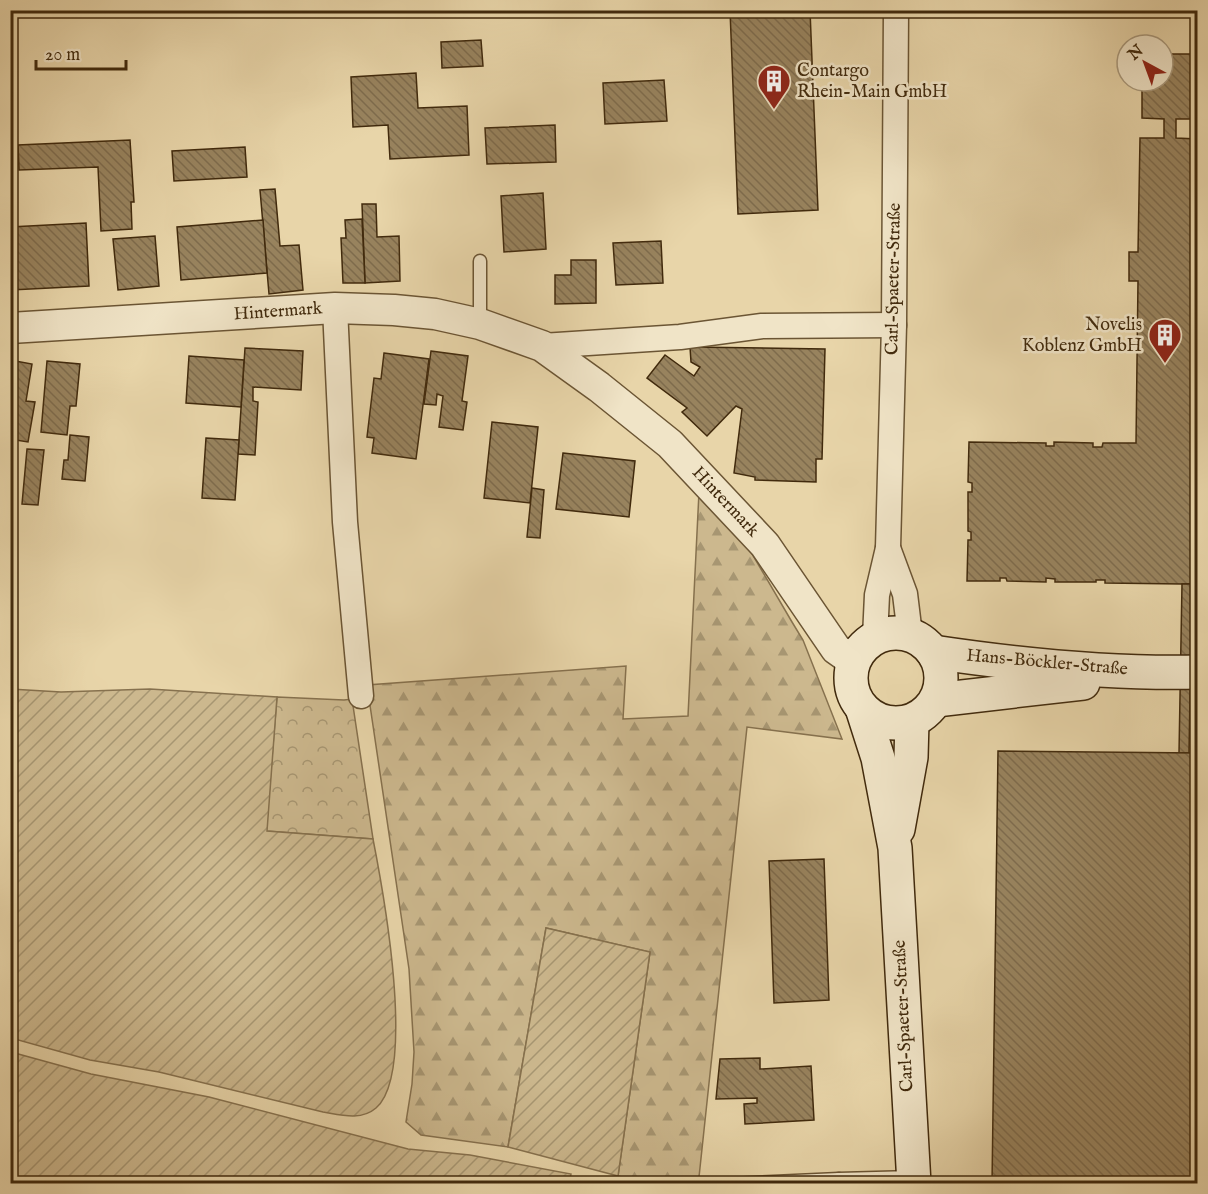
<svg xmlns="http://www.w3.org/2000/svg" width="1208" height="1194" viewBox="0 0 1208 1194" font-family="'IM FELL English',serif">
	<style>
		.forest { fill: url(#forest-firs); stroke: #86714e; stroke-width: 1.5 }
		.park { fill: url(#park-crowns); stroke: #86714e; stroke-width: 1.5 }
		.garden { fill: url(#garden-furrows); stroke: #86714e; stroke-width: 1.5 }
		.building { fill: url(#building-back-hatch); stroke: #412a0d; stroke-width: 1.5 }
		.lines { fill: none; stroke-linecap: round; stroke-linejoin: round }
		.service-casing { stroke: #6b5534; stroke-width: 15 }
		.minor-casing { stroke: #6b5534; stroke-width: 27 }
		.tertiary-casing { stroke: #6b5534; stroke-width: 33 }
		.secondary-casing { stroke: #412a0d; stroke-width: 36 }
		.service { stroke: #f0e4c7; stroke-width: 12 }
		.minor { stroke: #f0e4c7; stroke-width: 24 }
		.tertiary { stroke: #f0e4c7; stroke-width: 30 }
		.secondary { stroke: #f0e4c7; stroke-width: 33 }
		.labels { text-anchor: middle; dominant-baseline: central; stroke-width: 5; stroke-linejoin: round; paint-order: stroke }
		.poi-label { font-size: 18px; fill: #412a0d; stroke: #f0e4c7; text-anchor: start }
		.street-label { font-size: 18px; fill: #412a0d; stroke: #f0e4c7 }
	</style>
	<defs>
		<pattern id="forest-firs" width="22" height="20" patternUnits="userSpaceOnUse" patternTransform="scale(1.5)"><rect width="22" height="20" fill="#ccb88e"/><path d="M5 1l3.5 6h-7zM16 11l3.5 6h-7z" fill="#a79672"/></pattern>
		<pattern id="park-crowns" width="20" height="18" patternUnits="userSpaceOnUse" patternTransform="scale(1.5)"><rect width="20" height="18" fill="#ccb88e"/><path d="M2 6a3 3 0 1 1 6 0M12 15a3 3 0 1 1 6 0" fill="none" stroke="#a79672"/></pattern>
		<pattern id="garden-furrows" width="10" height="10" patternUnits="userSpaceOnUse" patternTransform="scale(1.5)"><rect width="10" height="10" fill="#ccb88e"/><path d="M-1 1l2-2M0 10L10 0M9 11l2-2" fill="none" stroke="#a79672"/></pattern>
		<pattern id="building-back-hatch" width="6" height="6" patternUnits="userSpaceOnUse" patternTransform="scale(1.5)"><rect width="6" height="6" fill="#98835e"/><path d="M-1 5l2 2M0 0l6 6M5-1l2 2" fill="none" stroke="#7e6b4c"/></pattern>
	</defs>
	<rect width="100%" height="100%" fill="#e8d5a9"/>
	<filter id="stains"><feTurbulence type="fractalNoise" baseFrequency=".00333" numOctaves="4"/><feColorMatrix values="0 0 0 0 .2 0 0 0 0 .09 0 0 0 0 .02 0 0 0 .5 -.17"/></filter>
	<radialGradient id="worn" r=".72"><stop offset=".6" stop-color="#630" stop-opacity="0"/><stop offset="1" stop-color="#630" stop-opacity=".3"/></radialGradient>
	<!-- forest -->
	<path class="forest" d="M699,492L741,535L792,622L803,640L842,739L747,727L699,1177C673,1188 645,1184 618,1176L650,952L546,928L508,1147L421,1135L406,1122L412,1084L414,1052L409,969L367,685L626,666L623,719L688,716Z"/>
	<!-- park -->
	<path class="park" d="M277,697L344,700L352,699L373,839L266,831Z"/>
	<!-- garden -->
	<g class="garden">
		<path d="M10,689L61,692L150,689L277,697L267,831L373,839C383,890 417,1072 376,1108C361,1121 341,1115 323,1112L159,1072L90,1060L11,1038Z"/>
		<path d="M546,928L650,952L618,1176L508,1147Z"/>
		<path d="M11,1052L91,1074L209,1097L408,1149L470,1155L571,1174L569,1183H11Z"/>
	</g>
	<!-- building -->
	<g class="building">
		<path d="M730,10H810L818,210L738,214Z"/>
		<path d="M481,40L483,66L442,68L441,42Z"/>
		<path d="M1163,54H1198V119H1176V138L1197,139L1196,252H1198V285H1194L1191,495H1198V581H1192V584H1182L1105,583V580H1096V582H1055V579L1046,578V582L1007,581L1006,578H1000V581H967L968,540H971V532L968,531V492H972V483L968,482L969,442L1046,443V446H1054V442L1093,443V447H1102L1103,443H1136L1138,281H1129V252H1138L1140,138H1164V119L1142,118V81H1163Z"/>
		<path d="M416,73L418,108L467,106L469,155L390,159L388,125L353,127L351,77Z"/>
		<path d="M664,80L667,121L605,124L603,83Z"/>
		<path d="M555,125L556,162L487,164L485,128Z"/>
		<path d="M130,140L134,202H131L132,229L101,231L98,167L19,170L18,145Z"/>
		<path d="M245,147L247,177L174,181L172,151Z"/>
		<path d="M275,189L280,246L299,245L303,290L269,294L260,190Z"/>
		<path d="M543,193L546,249L504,252L501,196Z"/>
		<path d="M362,204H376L377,237L399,236L400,281L365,283Z"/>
		<path d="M362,219L365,283H343L341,238H346L345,220Z"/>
		<path d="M263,220L267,273L181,280L177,227Z"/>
		<path d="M86,223L89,286L11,290L10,227Z"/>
		<path d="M155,236L159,286L118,290L113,239Z"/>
		<path d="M661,241L663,283L616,285L613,243Z"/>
		<path d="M571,260H596V303L555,304V275H571Z"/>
		<path d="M690,347L825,349L822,459H816V482L755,480V477L734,473L742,409L736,406L707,436L682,412L687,408L647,378L665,355L694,376L700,367L691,362Z"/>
		<path d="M245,348L303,351L301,390L253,387V401L258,402L255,455L238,454Z"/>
		<path d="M431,351L468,356L462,401L467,402L463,430L439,427L443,396L437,394L436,405L424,404Z"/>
		<path d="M384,353L429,359L416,459L372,453L374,438L367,437L374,378L381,379Z"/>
		<path d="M189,356L244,360L241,407L186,403Z"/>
		<path d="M10,360L32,364L26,401L35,402L28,442L10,439Z"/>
		<path d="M47,361L80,364L76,406H70L67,435L41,432Z"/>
		<path d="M492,422L538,427L530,503L484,498Z"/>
		<path d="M70,435L89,437L85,481L62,479L64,460H68Z"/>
		<path d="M206,438L239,440L235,500L202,498Z"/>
		<path d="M27,449L44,450L38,505L22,504Z"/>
		<path d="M563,453L635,461L629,517L556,509Z"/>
		<path d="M532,488L544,490L540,538L527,537Z"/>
		<path d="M1182,584H1192L1189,753H1179Z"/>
		<path d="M998,751L1198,753V1184H992Z"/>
		<path d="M824,859L829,1000L774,1003L769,861Z"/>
		<path d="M760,1058V1069L811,1066L814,1120L745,1124L744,1104L757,1103V1098L716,1099L720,1059Z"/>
	</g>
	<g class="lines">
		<defs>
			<g id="service">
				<path d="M480,323V261"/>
				<path d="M732,1184L839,1179"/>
				<path d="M839,1184V1179L913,1177"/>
			</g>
			<g id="minor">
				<path d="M335,308L345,522L361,696"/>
				<path d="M542,346L680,337L762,326L894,325"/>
				<path d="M888,548L905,594L910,635"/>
				<path d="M875,637L877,595L888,548L894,325L896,10"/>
			</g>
			<path id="tertiary" d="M10,328L335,308L394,310L435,314L480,324L542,346L599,387L670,444L765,545L836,649L853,661"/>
			<g id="secondary">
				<circle cx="896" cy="678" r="45"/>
				<path d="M933,652C1020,665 1110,674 1198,672"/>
				<path d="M936,700L1083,683"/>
				<path d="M862,708L878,758L895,848L914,1184"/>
				<path d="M898,829L911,757L912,721"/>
			</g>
		</defs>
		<!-- service casing -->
		<use href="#service" class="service-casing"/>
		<!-- minor casing -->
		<use href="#minor" class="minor-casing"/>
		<!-- tertiary casing -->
		<use href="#tertiary" class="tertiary-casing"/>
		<!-- secondary casing -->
		<use href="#secondary" class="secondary-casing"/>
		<!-- service -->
		<use href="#service" class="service"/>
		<!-- minor -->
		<use href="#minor" class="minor"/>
		<!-- tertiary -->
		<use href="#tertiary" class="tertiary"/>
		<!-- secondary -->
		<use href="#secondary" class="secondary"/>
	</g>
	<!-- icons -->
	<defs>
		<symbol id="building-pin" viewBox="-11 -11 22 30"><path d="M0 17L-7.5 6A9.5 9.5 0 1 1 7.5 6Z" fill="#8f2418" stroke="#f0e4c7"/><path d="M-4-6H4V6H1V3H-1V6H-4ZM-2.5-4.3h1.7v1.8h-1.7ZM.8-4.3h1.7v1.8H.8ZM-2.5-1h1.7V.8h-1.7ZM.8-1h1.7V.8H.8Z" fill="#fff"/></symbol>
	</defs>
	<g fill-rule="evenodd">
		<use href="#building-pin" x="755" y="62" width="38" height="52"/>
		<use href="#building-pin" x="1146" y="316" width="38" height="52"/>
	</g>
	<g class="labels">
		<!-- poi labels -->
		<g class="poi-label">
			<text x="797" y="71">Contargo<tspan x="797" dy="21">Rhein-Main GmbH</tspan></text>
			<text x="1142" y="325" text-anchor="end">Novelis<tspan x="1142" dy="21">Koblenz GmbH</tspan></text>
		</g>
		<!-- street labels -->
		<g class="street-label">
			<text transform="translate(894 279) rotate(-89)">Carl-Spaeter-Straße</text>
			<text transform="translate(278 312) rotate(-4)">Hintermark</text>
			<text transform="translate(725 502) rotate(47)">Hintermark</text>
			<text transform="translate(1047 663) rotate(5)">Hans-Böckler-Straße</text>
			<text transform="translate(904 1016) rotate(-93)">Carl-Spaeter-Straße</text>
		</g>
	</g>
	<!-- margin -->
	<rect width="1208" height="1194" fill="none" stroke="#e8d5a9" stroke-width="36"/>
	<rect x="12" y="12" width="1184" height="1170" fill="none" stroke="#412a0d" stroke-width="3"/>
	<rect x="18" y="18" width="1172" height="1158" fill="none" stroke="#412a0d" stroke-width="1.5"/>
	<!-- north arrow -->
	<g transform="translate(1145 63) rotate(319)"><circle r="28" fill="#f0e4c7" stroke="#aa9a7d" stroke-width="1.5"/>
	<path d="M0-4.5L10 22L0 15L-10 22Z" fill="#8f2418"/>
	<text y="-9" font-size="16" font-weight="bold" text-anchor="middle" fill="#412a0d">N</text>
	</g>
	<!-- scale -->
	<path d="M36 60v9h90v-9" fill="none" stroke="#412a0d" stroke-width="3"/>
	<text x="45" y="60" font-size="18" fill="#412a0d" stroke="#f0e4c7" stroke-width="4.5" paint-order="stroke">20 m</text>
	<rect width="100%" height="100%" filter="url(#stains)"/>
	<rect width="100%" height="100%" fill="url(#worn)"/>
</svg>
